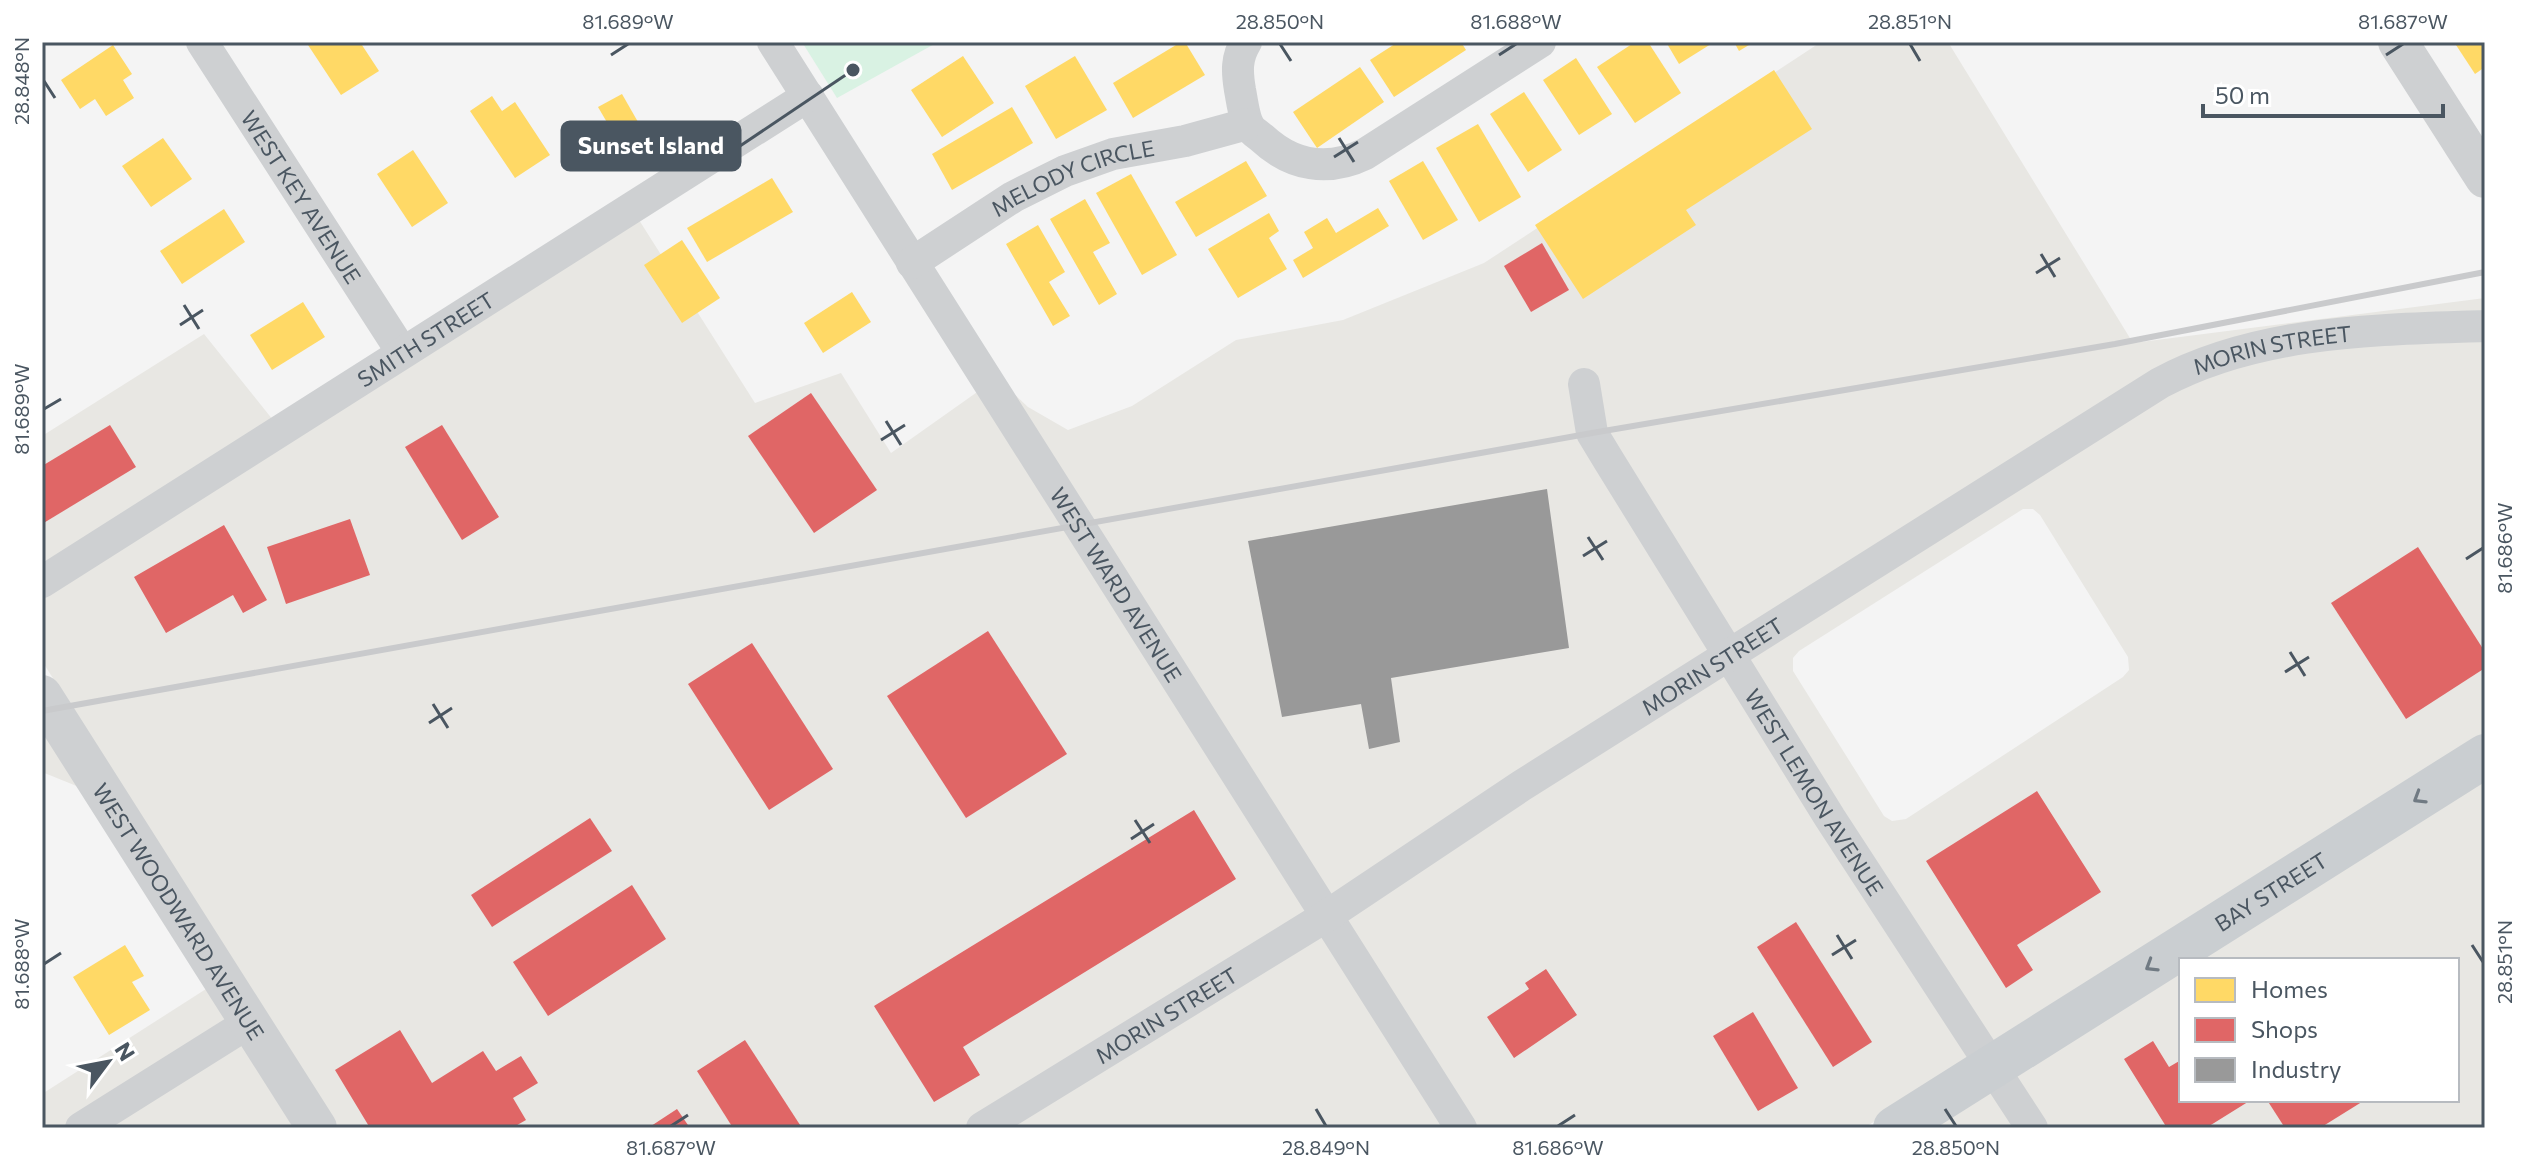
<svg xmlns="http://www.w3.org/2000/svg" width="2527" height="1170" viewBox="0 0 2527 1170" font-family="Commissioner,sans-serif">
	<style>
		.commercial { fill: #e8e7e3; fill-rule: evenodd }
		.green { fill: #d9f2e3 }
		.homes { fill: #ffd966 }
		.shops { fill: #e06666 }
		.industry { fill: #999 }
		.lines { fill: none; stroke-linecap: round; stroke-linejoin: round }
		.minor { stroke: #ced0d2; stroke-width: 32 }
		.tertiary { stroke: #ced0d2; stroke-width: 40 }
		.primary { stroke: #caced1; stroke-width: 44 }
		.rail { stroke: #c9cacc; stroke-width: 6 }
		.oneway { stroke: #707a83 }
		.ticks { fill: none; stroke: #4a5661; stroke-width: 3 }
		.labels { text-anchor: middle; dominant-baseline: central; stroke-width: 8; stroke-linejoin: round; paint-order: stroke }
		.street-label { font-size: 22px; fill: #4a5661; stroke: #fff }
		.leader { fill: none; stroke: #4a5661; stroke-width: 3 }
		.callout-dot { fill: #4a5661; stroke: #fff; stroke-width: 3 }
		.callout { fill: #4a5661; stroke: #4a5661; stroke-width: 3 }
		.callout-label { font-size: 24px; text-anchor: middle; font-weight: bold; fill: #fff }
		.neatline { fill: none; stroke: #4a5661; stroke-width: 3 }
		.ticks-label { font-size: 20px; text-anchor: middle; fill: #4a5661 }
	</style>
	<rect width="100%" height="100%" fill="#f4f4f4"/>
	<!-- commercial -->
	<g class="commercial">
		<path d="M1821,42H1948L2133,343L2485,298V737L1864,1128H339L42,661V436L204,334L285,435L639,220L755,403L841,373L891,453L997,378L1028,407L1068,430L1132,406L1236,340L1343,320L1484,263ZM2023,509H2033L2040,515L2128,657L2129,670L2123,677L1906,819L1892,821L1884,816L1793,671V658L1799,651Z"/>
		<path d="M42,730L79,787L42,772Z"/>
		<path d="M2485,776V1128H1926L2181,967V1100H2457V960H2192Z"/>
		<path d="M206,989L294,1128H42V1094Z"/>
	</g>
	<!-- green -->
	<path class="green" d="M802,42H938L837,98Z"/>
	<!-- homes -->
	<g class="homes">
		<path d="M306,42H360L379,71L341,95Z"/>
		<path d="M1181,42H1185L1205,75L1133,118L1113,83Z"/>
		<path d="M1398,42H1461L1466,50L1394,97L1370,60Z"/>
		<path d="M1635,42H1648L1681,93L1635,123L1597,67Z"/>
		<path d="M1666,42H1709L1711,44L1679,64Z"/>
		<path d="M1734,42H1754L1739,51Z"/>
		<path d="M2454,42H2485V67L2475,74Z"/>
		<path d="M113,45L132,74L123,80L134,98L106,116L95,99L80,109L61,80Z"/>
		<path d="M963,56L994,103L942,137L911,90Z"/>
		<path d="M1075,56L1107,110L1056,139L1025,86Z"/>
		<path d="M1576,58L1612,114L1579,135L1543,80Z"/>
		<path d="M1360,67L1384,102L1317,148L1293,112Z"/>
		<path d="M1774,70L1812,129L1686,210L1696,225L1583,299L1535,225Z"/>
		<path d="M1524,92L1562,150L1528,172L1490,114Z"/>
		<path d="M622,94L638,122L615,136L598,107Z"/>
		<path d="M492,96L502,111L515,102L550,155L515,178L470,111Z"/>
		<path d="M1012,107L1033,143L952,190L932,154Z"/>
		<path d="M1478,124L1521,197L1479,222L1436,148Z"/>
		<path d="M163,138L192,179L151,207L122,166Z"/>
		<path d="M413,150L448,203L412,227L377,174Z"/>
		<path d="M1246,161L1267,196L1196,237L1175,202Z"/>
		<path d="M1423,161L1458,220L1423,240L1389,181Z"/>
		<path d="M1131,174L1177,255L1142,275L1096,193Z"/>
		<path d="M772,178L793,212L707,262L687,228Z"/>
		<path d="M1085,199L1110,243L1093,252L1117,294L1099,305L1050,219Z"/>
		<path d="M1378,208L1389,226L1303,278L1293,260L1313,248L1304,232L1327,218L1336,233Z"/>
		<path d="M224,209L245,242L182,284L160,251Z"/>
		<path d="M1269,213L1279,231L1269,238L1287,269L1238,298L1208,249Z"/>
		<path d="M1038,225L1065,272L1049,282L1070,316L1053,326L1006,244Z"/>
		<path d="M682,240L720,298L682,323L644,265Z"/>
		<path d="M852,292L871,322L823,353L804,323Z"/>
		<path d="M303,302L325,337L272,370L250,335Z"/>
		<path d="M125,945L144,976L132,982L150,1010L109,1035L73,977Z"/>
	</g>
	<!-- shops -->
	<g class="shops">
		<path d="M1542,243L1569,290L1531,312L1504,266Z"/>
		<path d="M811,393L877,490L814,533L748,436Z"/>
		<path d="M110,425L136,467L42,524V466Z"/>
		<path d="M442,425L499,517L462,540L405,447Z"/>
		<path d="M350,519L370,575L286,604L267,547Z"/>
		<path d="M224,525L267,600L243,613L233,595L166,633L134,577Z"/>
		<path d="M2418,547L2485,652V668L2406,719L2331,603Z"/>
		<path d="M988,631L1067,754L966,818L887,696Z"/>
		<path d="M752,643L833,769L769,810L688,684Z"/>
		<path d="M2037,791L2101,892L2017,945L2033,970L2006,988L1926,861Z"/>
		<path d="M1194,810L1236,879L963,1047L980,1075L934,1102L874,1006Z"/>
		<path d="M590,818L612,851L492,927L471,895Z"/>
		<path d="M632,885L666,939L548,1016L513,962Z"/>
		<path d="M1796,922L1872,1042L1833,1067L1757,947Z"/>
		<path d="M1546,969L1577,1015L1514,1058L1487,1017L1529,989L1525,983Z"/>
		<path d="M1753,1012L1798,1088L1758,1111L1713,1036Z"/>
		<path d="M400,1030L432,1083L483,1051L496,1071L521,1056L538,1083L513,1098L526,1120L512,1128H370L335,1070Z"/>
		<path d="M745,1040L802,1128H733L697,1071Z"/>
		<path d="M2153,1041L2169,1067L2181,1060V1100H2251L2206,1128H2167L2124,1059Z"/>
		<path d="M2267,1100H2365L2320,1128H2285Z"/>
		<path d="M677,1109L690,1128H648Z"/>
	</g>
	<!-- industry -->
	<path class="industry" d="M1547,489L1569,648L1391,678L1400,742L1369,749L1361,704L1282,717L1248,541Z"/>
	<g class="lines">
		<!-- minor -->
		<g class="minor">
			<path id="s1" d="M202,42L402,352"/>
			<path id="s2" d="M773,42L1461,1128"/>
			<path d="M1246,42C1236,58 1237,72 1240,90C1242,100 1244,118 1249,126C1251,130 1258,135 1262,138C1292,166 1328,172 1365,154L1540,42"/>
			<path id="s3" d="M912,263L1013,197L1065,171L1113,154L1185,141L1247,124"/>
			<path id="s4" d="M1584,384L1592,433L1609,461L1830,818L2032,1128"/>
			<path id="s5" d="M42,582L808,96"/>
			<path d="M81,1128L250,1022"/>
			<path id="s6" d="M982,1128L1328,915L1521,786L2160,383C2259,330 2375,330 2485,326"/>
		</g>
		<!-- tertiary -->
		<g class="tertiary">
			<path d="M2398,42L2485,178"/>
			<path id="s7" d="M42,695L317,1128"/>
		</g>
		<!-- primary -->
		<path class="primary" id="s8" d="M1895,1128L2485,756"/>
		<!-- rail -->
		<path class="rail" d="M42,711L1592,433L2115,344L2485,272"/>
	</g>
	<!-- one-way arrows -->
	<defs><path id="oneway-chevron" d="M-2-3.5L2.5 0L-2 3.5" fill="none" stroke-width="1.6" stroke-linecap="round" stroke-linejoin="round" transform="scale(2)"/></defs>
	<g class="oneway">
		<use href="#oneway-chevron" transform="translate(2419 798) rotate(148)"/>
		<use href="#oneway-chevron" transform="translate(2151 966) rotate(148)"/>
	</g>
	<!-- ticks -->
	<path class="ticks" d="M1280,44L1291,61M1910,44L1920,61M611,55L628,44M1499,55L1516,44M2386,55L2403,44M44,81L55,98M1339,138L1354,162M1334,157L1358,142M2041,254L2055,277M2036,273L2060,258M184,305L199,329M180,325L203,310M44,409L61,399M886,421L901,445M881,440L905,425M1588,537L1603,560M1583,556L1607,541M2466,559L2483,548M2290,652L2305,676M2285,672L2309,657M433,704L448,728M429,723L452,708M1135,820L1150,843M1131,839L1154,824M1837,935L1852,959M2472,945L2483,962M1832,955L1856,940M44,964L61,953M1316,1109L1326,1126M1945,1109L1956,1126M671,1126L688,1115M1558,1126L1575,1115"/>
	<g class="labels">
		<!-- street labels -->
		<g class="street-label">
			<text stroke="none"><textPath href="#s3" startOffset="184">MELODY CIRCLE</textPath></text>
			<text stroke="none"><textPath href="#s1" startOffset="184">WEST KEY AVENUE</textPath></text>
			<text stroke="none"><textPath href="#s5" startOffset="454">SMITH STREET</textPath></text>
			<text stroke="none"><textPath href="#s6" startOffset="1512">MORIN STREET</textPath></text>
			<text stroke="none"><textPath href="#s2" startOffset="642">WEST WARD AVENUE</textPath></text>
			<text stroke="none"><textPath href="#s6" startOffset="864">MORIN STREET</textPath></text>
			<text stroke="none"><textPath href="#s4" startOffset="472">WEST LEMON AVENUE</textPath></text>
			<text stroke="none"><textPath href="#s8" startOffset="444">BAY STREET</textPath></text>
			<text stroke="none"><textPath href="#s7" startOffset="256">WEST WOODWARD AVENUE</textPath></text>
			<text stroke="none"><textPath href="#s6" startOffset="216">MORIN STREET</textPath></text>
		</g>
	</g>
	<!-- callouts -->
	<path class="leader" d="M853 70L740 146"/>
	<circle class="callout-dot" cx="853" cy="70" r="8"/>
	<rect class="callout" x="562" y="122" width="178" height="48" rx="8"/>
	<g class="callout-label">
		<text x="651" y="154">Sunset Island</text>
	</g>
	<!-- border -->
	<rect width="2527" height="1170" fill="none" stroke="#ffffff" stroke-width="88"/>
	<!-- legend -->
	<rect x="2179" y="958" width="280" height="144" fill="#ffffff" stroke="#b7bbc0" stroke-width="2"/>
	<rect x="2195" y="978" width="40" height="24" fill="#ffd966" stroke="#b7bbc0" stroke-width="2"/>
	<text x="2251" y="998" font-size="24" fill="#4a5661">Homes</text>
	<rect x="2195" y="1018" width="40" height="24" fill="#e06666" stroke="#b7bbc0" stroke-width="2"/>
	<text x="2251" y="1038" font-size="24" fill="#4a5661">Shops</text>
	<rect x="2195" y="1058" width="40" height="24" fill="#999999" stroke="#b7bbc0" stroke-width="2"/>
	<text x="2251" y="1078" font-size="24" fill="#4a5661">Industry</text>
	<!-- north arrow -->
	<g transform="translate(108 1062) rotate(58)" stroke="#ffffff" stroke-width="6" paint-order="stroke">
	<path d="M0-6L14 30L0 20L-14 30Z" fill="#4a5661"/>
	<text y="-12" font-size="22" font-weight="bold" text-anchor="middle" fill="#4a5661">N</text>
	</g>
	<!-- scale -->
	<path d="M2203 104v12h240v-12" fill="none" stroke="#4a5661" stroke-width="4"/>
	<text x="2215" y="104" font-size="24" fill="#4a5661" stroke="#ffffff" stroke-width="6" paint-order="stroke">50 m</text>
	<rect x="44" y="44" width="2439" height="1082" class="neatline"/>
	<g class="ticks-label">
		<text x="628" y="29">81.689°W</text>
		<text x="1280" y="29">28.850°N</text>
		<text x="1516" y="29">81.688°W</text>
		<text x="1910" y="29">28.851°N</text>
		<text x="2403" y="29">81.687°W</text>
		<text transform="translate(22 81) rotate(-90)" y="7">28.848°N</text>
		<text transform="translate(22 409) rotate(-90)" y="7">81.689°W</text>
		<text transform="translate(2505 548) rotate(-90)" y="7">81.686°W</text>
		<text transform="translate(2505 962) rotate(-90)" y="7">28.851°N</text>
		<text transform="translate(22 964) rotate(-90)" y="7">81.688°W</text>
		<text x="671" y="1155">81.687°W</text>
		<text x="1326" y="1155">28.849°N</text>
		<text x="1558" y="1155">81.686°W</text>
		<text x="1956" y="1155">28.850°N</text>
	</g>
</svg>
